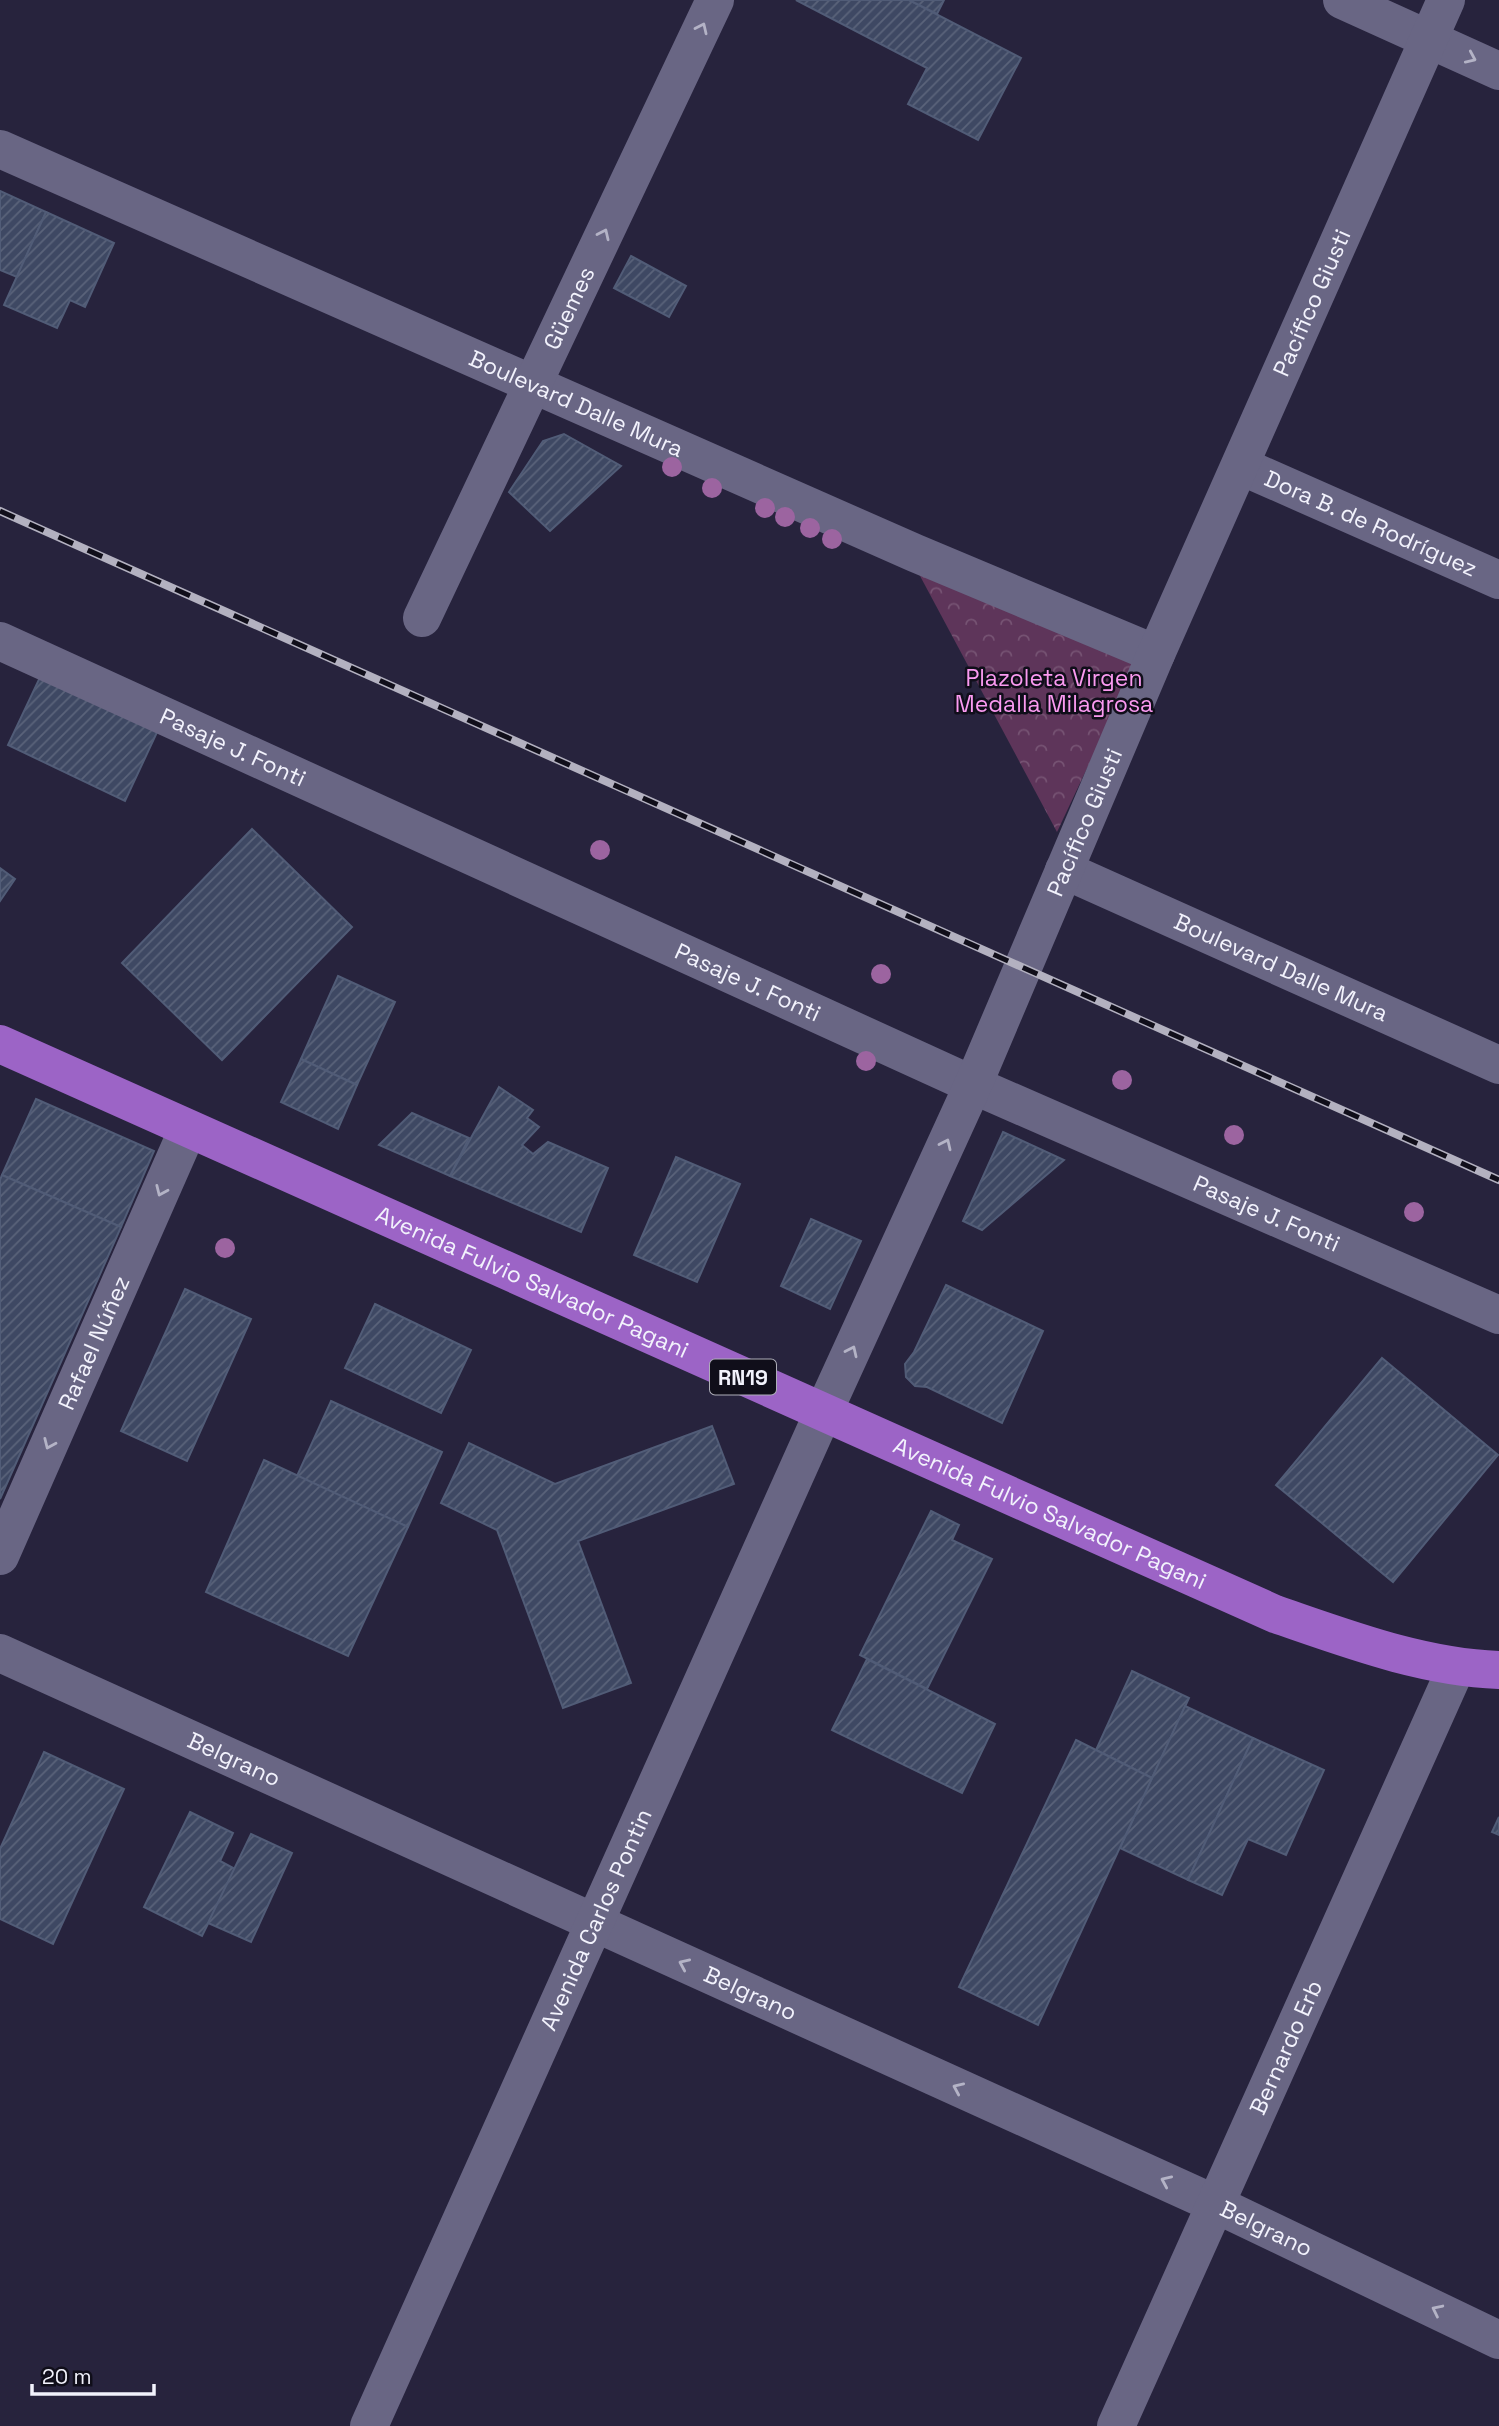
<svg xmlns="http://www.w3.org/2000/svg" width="1499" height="2426" viewBox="0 0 1499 2426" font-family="'Space Grotesk',sans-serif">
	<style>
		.park { fill: url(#park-crowns) }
		.building { fill: url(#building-hatch); stroke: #515c77; stroke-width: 2 }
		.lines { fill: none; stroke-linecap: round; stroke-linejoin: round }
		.minor { stroke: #696684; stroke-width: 38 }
		.secondary { stroke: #696684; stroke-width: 38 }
		.trunk { stroke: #9c64c6; stroke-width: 38 }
		.rail-casing { stroke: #b3b1c0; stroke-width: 8 }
		.rail { stroke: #100e1a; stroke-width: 5; stroke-dasharray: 16; stroke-linecap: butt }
		.tree { fill: #9c64a0 }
		.oneway { stroke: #b4b3c6 }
		.labels { text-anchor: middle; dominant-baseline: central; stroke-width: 5; stroke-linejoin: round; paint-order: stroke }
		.shield { fill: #100e1a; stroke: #aeaeb8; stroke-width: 2 }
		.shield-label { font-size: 21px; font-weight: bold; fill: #f2f2fc }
		.street-label { font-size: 23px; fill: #f2f2fc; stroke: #100e1a }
		.park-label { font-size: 23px; fill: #fb9af1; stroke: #100e1a }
	</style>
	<defs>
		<pattern id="park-crowns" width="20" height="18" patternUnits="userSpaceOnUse" patternTransform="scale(1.75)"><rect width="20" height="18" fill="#5e355a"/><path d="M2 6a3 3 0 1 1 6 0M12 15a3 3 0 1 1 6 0" fill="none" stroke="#765373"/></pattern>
		<pattern id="building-hatch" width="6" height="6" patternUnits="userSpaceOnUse" patternTransform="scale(1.75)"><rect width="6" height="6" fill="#3e4863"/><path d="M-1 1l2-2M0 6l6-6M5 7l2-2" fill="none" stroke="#5a637a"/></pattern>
	</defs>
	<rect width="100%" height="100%" fill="#27233d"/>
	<!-- park -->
	<path class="park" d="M919,574L1138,660L1057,832Z"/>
	<!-- building -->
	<g class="building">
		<path d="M796,0H909L1021,58L978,140L908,104L927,68Z"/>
		<path d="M909,0H944L937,14Z"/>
		<path d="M0,191L46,212L17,277L0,270Z"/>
		<path d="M46,212L114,243L85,307L70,300L57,328L4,305Z"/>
		<path d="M631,256L686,286L669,317L614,288Z"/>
		<path d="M564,434L621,466L550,531L509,492L543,441Z"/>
		<path d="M42,673L159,728L125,801L8,745Z"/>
		<path d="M252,829L352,927L222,1060L122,963Z"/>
		<path d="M0,868L15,879L0,901Z"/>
		<path d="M338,976L395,1002L357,1085L301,1059Z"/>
		<path d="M301,1059L357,1085L338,1129L281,1102Z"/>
		<path d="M499,1087L533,1110L527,1118L539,1127L522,1145L533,1154L548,1142L608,1168L581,1232L450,1176Z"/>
		<path d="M36,1099L154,1151L121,1227L2,1175Z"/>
		<path d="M412,1113L469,1138L450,1176L379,1145Z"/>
		<path d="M1003,1132L1064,1160L982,1230L963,1221Z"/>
		<path d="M676,1157L740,1184L697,1282L634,1255Z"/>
		<path d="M2,1175L121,1227L0,1499V1180Z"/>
		<path d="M811,1219L861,1241L830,1309L781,1286Z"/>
		<path d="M946,1285L1043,1331L1002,1423L927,1387L915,1386L906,1377L905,1364L914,1352Z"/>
		<path d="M185,1289L251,1319L187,1461L121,1431Z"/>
		<path d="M375,1304L471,1350L441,1413L345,1368Z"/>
		<path d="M1382,1358L1498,1455L1393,1582L1276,1485Z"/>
		<path d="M331,1401L442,1452L408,1527L297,1476Z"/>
		<path d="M712,1426L734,1484L578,1541L631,1683L563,1708L497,1530L441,1503L469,1443L555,1484Z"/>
		<path d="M264,1460L408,1527L348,1656L206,1592Z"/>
		<path d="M931,1511L959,1525L952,1540L992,1559L927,1689L860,1655Z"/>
		<path d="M867,1659L995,1724L962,1793L832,1730Z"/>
		<path d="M1132,1671L1189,1698L1152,1778L1096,1750Z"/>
		<path d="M1185,1706L1253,1738L1188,1880L1120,1848Z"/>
		<path d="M1253,1738L1324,1770L1286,1855L1248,1839L1222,1895L1188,1880Z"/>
		<path d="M1076,1740L1152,1778L1038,2025L959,1987Z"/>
		<path d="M44,1752L124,1789L53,1944L0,1919V1849Z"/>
		<path d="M190,1812L233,1833L220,1861L235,1869L202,1936L144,1907Z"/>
		<path d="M1499,1817V1835L1492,1832Z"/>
		<path d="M251,1834L292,1853L251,1942L208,1923Z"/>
	</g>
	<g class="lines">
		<!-- minor -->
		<g class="minor">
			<path d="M1342,0L1499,71"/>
			<path id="s1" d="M0,149L915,553L1156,654"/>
			<path id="s2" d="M1241,466L1499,580"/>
			<path id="s3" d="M422,618L715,0"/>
			<path id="s4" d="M0,641L973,1085L1499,1315"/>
			<path id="s5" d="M1064,870L1499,1065"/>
			<path id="s6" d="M823,1413L973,1085L1156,654L1446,0"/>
			<path id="s7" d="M0,1556L188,1129"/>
			<path id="s8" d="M0,1653L1213,2203L1499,2340"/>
			<path id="s9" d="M1116,2426L1456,1668"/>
		</g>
		<!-- secondary -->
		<path class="secondary" id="s10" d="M369,2426L823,1413"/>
		<!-- trunk -->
		<path class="trunk" id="s11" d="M0,1044L1275,1614C1348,1639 1421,1667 1499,1670"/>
		<defs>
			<path id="rail" d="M0,511L1499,1180"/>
		</defs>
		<!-- rail casing -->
		<use href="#rail" class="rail-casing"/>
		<!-- rail -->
		<use href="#rail" class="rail"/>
	</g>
	<!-- trees -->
	<g class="tree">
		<circle cx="672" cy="467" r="10"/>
		<circle cx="712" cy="488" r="10"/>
		<circle cx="765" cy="508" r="10"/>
		<circle cx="785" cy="517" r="10"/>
		<circle cx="810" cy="528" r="10"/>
		<circle cx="832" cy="539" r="10"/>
		<circle cx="600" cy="850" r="10"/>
		<circle cx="881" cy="974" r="10"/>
		<circle cx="866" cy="1061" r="10"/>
		<circle cx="1122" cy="1080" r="10"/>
		<circle cx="1234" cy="1135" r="10"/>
		<circle cx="1414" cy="1212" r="10"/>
		<circle cx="225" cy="1248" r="10"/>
	</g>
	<!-- one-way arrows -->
	<defs><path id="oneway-chevron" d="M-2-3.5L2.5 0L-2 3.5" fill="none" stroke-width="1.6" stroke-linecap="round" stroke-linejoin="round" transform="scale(1.75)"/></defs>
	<g class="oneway">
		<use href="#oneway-chevron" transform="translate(702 28) rotate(-65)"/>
		<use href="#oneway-chevron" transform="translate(1471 58) rotate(24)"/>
		<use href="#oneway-chevron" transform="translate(604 234) rotate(-65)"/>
		<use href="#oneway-chevron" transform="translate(946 1144) rotate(-65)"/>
		<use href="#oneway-chevron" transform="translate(161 1191) rotate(114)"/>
		<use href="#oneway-chevron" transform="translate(852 1351) rotate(-65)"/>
		<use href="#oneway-chevron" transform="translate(49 1444) rotate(114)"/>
		<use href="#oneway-chevron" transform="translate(684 1964) rotate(-156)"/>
		<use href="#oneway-chevron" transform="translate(958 2088) rotate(-156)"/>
		<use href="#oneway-chevron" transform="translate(1166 2181) rotate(-156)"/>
		<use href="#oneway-chevron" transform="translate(1437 2310) rotate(-154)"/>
	</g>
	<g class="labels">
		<!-- shield labels -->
		<rect class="shield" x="710" y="1359.5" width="66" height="35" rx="5"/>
		<g class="shield-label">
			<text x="743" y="1377">RN19</text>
		</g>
		<!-- street labels -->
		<g class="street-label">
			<text stroke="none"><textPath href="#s6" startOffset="1213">Pacífico Giusti</textPath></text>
			<text stroke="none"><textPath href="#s3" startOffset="343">Güemes</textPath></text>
			<text stroke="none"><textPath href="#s1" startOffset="630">Boulevard Dalle Mura</textPath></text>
			<text stroke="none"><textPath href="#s2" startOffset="142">Dora B. de Rodríguez</textPath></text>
			<text stroke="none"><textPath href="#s4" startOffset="256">Pasaje J. Fonti</textPath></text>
			<text stroke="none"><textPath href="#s6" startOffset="646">Pacífico Giusti</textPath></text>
			<text stroke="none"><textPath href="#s5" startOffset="238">Boulevard Dalle Mura</textPath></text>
			<text stroke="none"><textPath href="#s4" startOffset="822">Pasaje J. Fonti</textPath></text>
			<text stroke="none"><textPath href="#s4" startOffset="1390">Pasaje J. Fonti</textPath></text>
			<text stroke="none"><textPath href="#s11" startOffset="583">Avenida Fulvio Salvador Pagani</textPath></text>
			<text stroke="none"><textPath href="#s7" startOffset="233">Rafael Núñez</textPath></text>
			<text stroke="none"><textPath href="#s11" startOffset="1150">Avenida Fulvio Salvador Pagani</textPath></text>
			<text stroke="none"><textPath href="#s8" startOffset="257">Belgrano</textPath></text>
			<text stroke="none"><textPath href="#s10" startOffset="555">Avenida Carlos Pontin</textPath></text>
			<text stroke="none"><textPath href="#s8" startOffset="824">Belgrano</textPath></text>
			<text stroke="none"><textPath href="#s9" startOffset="415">Bernardo Erb</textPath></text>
			<text stroke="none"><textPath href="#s8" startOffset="1391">Belgrano</textPath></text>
		</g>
		<!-- park labels -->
		<g class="park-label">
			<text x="1054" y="678">Plazoleta Virgen<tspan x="1054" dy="26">Medalla Milagrosa</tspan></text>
		</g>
	</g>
	<!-- scale -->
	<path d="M32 2384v10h122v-10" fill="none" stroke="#f2f2fc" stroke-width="3.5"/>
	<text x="42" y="2384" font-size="21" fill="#f2f2fc" stroke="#100e1a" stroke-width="5" paint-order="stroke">20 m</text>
</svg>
